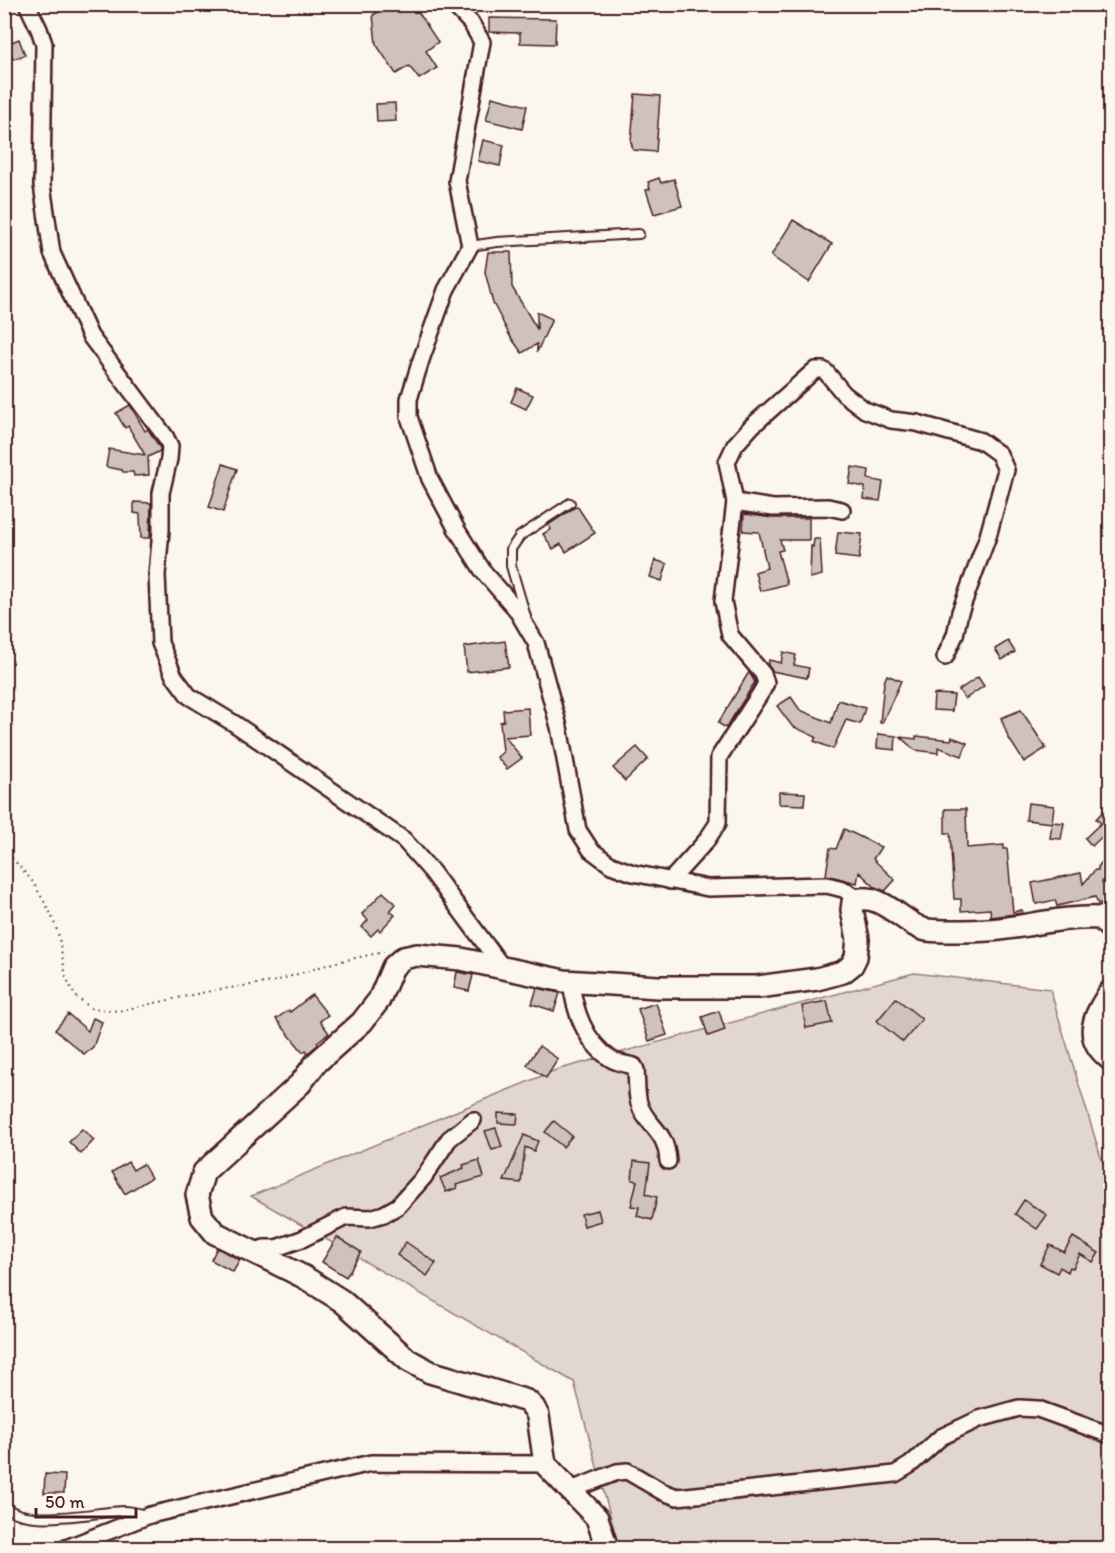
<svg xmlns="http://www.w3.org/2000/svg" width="1115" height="1553" viewBox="0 0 1115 1553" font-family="Itim,sans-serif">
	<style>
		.green { fill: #e2d7d0; stroke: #967b7e; stroke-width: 1.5 }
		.building { fill: #cfc2bc; stroke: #4a1f2b; stroke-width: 1.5 }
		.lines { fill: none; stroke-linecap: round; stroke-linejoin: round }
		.lane-casing { stroke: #4a1f2b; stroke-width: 12 }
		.street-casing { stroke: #4a1f2b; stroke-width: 20 }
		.secondary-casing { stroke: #4a1f2b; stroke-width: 26 }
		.path { stroke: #4a1f2b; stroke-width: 2; stroke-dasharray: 1.5 4.5; stroke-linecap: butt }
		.lane { stroke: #fbf7ec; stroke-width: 8 }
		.street { stroke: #fbf7ec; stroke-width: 15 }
		.secondary { stroke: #fbf7ec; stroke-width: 21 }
	</style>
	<rect width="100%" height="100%" fill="#fbf7ec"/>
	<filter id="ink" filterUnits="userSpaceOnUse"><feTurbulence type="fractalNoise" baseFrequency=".0167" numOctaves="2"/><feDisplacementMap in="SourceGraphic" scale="12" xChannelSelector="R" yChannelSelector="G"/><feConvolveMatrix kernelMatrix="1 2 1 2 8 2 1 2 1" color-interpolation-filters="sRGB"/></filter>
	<g filter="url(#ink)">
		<!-- green -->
		<path class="green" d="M914,973L1050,989L1102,1161L1110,1167V1548H619L574,1382L251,1196L556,1070Z"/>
		<!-- building -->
		<g class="building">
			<path d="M392,4H413L438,42L426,51L437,68L419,79L409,66L396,74L376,44L373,15Z"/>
			<path d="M489,18L556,19L555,44L520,43V33L489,32Z"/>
			<path d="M19,39L25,55L13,59L7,44Z"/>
			<path d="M635,94L660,96L656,152L633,150L631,142Z"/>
			<path d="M492,97L527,106L522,129L486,120Z"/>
			<path d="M395,103L396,121L377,122L376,104Z"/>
			<path d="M483,140L504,145L500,166L478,161Z"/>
			<path d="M659,178L661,183L674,179L682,206L654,214L646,190L650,189L648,182Z"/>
			<path d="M793,220L832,244L809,282L771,256Z"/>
			<path d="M488,252H511L512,287L537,329V312L552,319L537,352V344L522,353L510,336L493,303L485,272Z"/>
			<path d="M517,388L533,395L526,409L511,402Z"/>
			<path d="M130,405L145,431L148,429L160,448V451L148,457L149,475L134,476L133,472H123L122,470L106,467L109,449L145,455L128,426L125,428L116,413Z"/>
			<path d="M223,464L237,469L223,512L209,507Z"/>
			<path d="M852,467L869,470L868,479L883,482L880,501L864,499L865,487L849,484Z"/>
			<path d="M134,502L151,503L150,538H141L140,514L134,513Z"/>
			<path d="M577,506L595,533L566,552L561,544L553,549L543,534L551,529L548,525Z"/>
			<path d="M744,514L773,518H809V540H780L783,550L778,551L787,584L760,591L755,572L767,568L759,532L743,531Z"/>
			<path d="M838,532L862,534L859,559L835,556Z"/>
			<path d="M814,539H820L822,575L810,578L811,546L813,547Z"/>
			<path d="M655,560L667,564L662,581L650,577Z"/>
			<path d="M505,641L509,667L467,672L464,647Z"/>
			<path d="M1008,641L1015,652L1002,660L995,649Z"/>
			<path d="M783,652L796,655L794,665L809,668L807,678L772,671L768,665L769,660L781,663Z"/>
			<path d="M749,672L755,682L726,728L718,723Z"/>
			<path d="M887,675L901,681L882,723H880L884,682Z"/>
			<path d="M978,677L984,686L965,699L959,690Z"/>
			<path d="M934,694L954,695L952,711L933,710Z"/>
			<path d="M791,697L800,710L831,723L838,700L865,708L860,724L846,720L833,749L814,741L816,737L792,726L777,706Z"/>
			<path d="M528,708L530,735L505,737L522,758L507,769L497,757L503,752L500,722L504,721L503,710Z"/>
			<path d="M1021,710L1046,748L1024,762L1008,737L1001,718Z"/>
			<path d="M878,734L896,736L895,750L877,748Z"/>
			<path d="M916,736L951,740L952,737L967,743L962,756L938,747V753L915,750L900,737L916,739Z"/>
			<path d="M637,747L648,759L625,781L613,768Z"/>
			<path d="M779,792L805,793L804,805L779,804Z"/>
			<path d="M1028,803L1054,806L1052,822L1064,823L1061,839L1050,838L1052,823L1026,820Z"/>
			<path d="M1110,804V832L1109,830L1092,846L1085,838L1101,823L1096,819Z"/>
			<path d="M945,809H966L967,848L1004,845V849H1007L1013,912L1022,910L1023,913L991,917L990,909L961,911V899H954L950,833H945Z"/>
			<path d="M844,829L881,847L873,859L895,880L885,891L875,887L859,872L857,883L826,875L830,848L836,849Z"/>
			<path d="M1110,851V871L1102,882L1109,900L1098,904L1095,897L1057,906L1055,900L1036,904L1032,883L1081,873L1083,884L1095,870H1098V867Z"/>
			<path d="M383,892L396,904L390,911L395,915L380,931L378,929L371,936L362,927L368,920L362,914Z"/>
			<path d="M457,972L473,975L469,991L454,988Z"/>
			<path d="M537,988L560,993L554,1011L532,1004Z"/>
			<path d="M312,995L328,1015L320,1021L329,1033L317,1042L319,1044L308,1053L306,1050L303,1052L276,1019L289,1010L290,1012Z"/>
			<path d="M896,998L922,1019L903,1042L877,1021Z"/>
			<path d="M827,1001L832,1023L806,1028L802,1006Z"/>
			<path d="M656,1003L667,1035L649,1041L638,1009Z"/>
			<path d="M719,1011L725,1030L708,1036L702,1017Z"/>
			<path d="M68,1014L88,1031L93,1018L102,1022L93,1047L84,1054L55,1030Z"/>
			<path d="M539,1046L558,1059L546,1078L527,1065Z"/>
			<path d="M498,1113L518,1114L517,1124L498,1123Z"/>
			<path d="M554,1121L572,1136L563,1147L545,1132Z"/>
			<path d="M496,1128L502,1147L492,1150L485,1131Z"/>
			<path d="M82,1129L94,1140L81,1154L69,1142Z"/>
			<path d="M524,1135L538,1141L534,1151L525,1147L521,1183L504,1181Z"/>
			<path d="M479,1160L484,1177L456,1185L457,1188L446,1192L440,1178L464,1168L463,1165Z"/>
			<path d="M634,1161L650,1163L646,1194L657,1197L652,1220L637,1216L639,1207L631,1206L637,1181L632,1180Z"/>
			<path d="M128,1162L133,1170L143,1164L151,1178L125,1194L112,1172Z"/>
			<path d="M1024,1200L1047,1215L1037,1229L1015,1214Z"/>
			<path d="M598,1210L601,1221L584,1226L581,1214Z"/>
			<path d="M337,1237L361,1252L346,1277L322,1262Z"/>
			<path d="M1073,1237L1099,1253L1093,1262L1080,1254L1073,1268L1070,1267L1068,1272L1060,1267L1057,1273L1040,1264L1050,1245L1064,1252Z"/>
			<path d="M406,1242L436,1263L427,1276L397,1255Z"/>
			<path d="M217,1248L240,1260L233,1272L211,1260Z"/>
			<path d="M45,1474L65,1475L64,1493H44Z"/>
		</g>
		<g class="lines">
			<defs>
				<g id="lane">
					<path d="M470,246L497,242L639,234"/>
					<path d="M526,617L511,566V549L520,536L570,503"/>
					<path d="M4,1505C24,1529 97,1511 124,1511C130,1511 137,1513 143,1514"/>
				</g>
				<g id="street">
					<path d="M27,4L39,29L44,44L42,185L52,253L90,336L165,436L170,446L169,459L161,493V530L157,575L160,643L174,676L189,696L235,724L404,840L432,872L503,968"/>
					<path d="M453,4L471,23L482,42L457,181L470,246L446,290L421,360L409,399V417L430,479L457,530L483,571L516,609L536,643L559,727L578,830L591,850L611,865L633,873L708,888L827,885L843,889L859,899"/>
					<path d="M735,502L773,508L828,507L842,510"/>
					<path d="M670,881L706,841L718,823L719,757L762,691L766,683L763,674L730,635L723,601L735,502L727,462L735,445L752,426L815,370H823L826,372L844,394L865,410L891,420L917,423L981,441L999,454L1006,470L988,536L960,612L955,635L945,657"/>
					<path d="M571,981C574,1010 585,1042 611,1059C617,1063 626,1064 634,1066L636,1070C637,1081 636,1093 639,1103C646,1127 666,1128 668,1161"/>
					<path d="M253,1252L264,1248H276L302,1239L346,1217L370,1218L384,1214L398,1206L424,1177L449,1139L473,1120"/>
					<path d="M571,1490L617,1472L627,1471L663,1492L677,1497L895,1474L910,1465L941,1437L979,1419L1019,1408L1038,1409L1110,1435"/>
					<path d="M66,1548L150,1515L371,1463L545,1464"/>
				</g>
				<g id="secondary">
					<path d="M1110,992C1094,1017 1082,1037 1110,1059"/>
					<path d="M607,1548L597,1518L545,1464L538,1416L534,1408L527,1401L430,1372L408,1360L342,1301L304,1277L215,1233L202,1217L197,1195L204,1172L300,1084L316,1063L362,1022L379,1000L393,967L403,958L417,955L461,959L564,981L658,987H758L817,979L843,972L852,965L856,957L858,939L852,910L853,902C878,887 907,928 927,930C945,932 982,931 1000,929C1034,925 1067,916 1101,918L1110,928"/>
				</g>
			</defs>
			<!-- lane casing -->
			<use href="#lane" class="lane-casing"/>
			<!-- street casing -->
			<use href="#street" class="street-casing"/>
			<!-- secondary casing -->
			<use href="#secondary" class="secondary-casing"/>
			<!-- path -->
			<path class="path" d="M4,849L33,882L51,914L58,933L66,977L75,996L91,1008L118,1011L215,990L272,982L336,962L384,952"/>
			<!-- lane -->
			<use href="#lane" class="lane"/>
			<!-- street -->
			<use href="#street" class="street"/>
			<!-- secondary -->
			<use href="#secondary" class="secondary"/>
		</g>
	</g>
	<!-- margin -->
	<rect width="1115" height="1553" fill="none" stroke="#fbf7ec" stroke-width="24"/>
	<rect x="12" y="12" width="1091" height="1529" fill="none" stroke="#4a1f2b" stroke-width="2" filter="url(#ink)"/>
	<!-- scale -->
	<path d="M36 1508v9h100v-9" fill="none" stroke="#4a1f2b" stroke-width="3"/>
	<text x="45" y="1508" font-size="18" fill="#4a1f2b" stroke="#fbf7ec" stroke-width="4.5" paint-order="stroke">50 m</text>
</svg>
